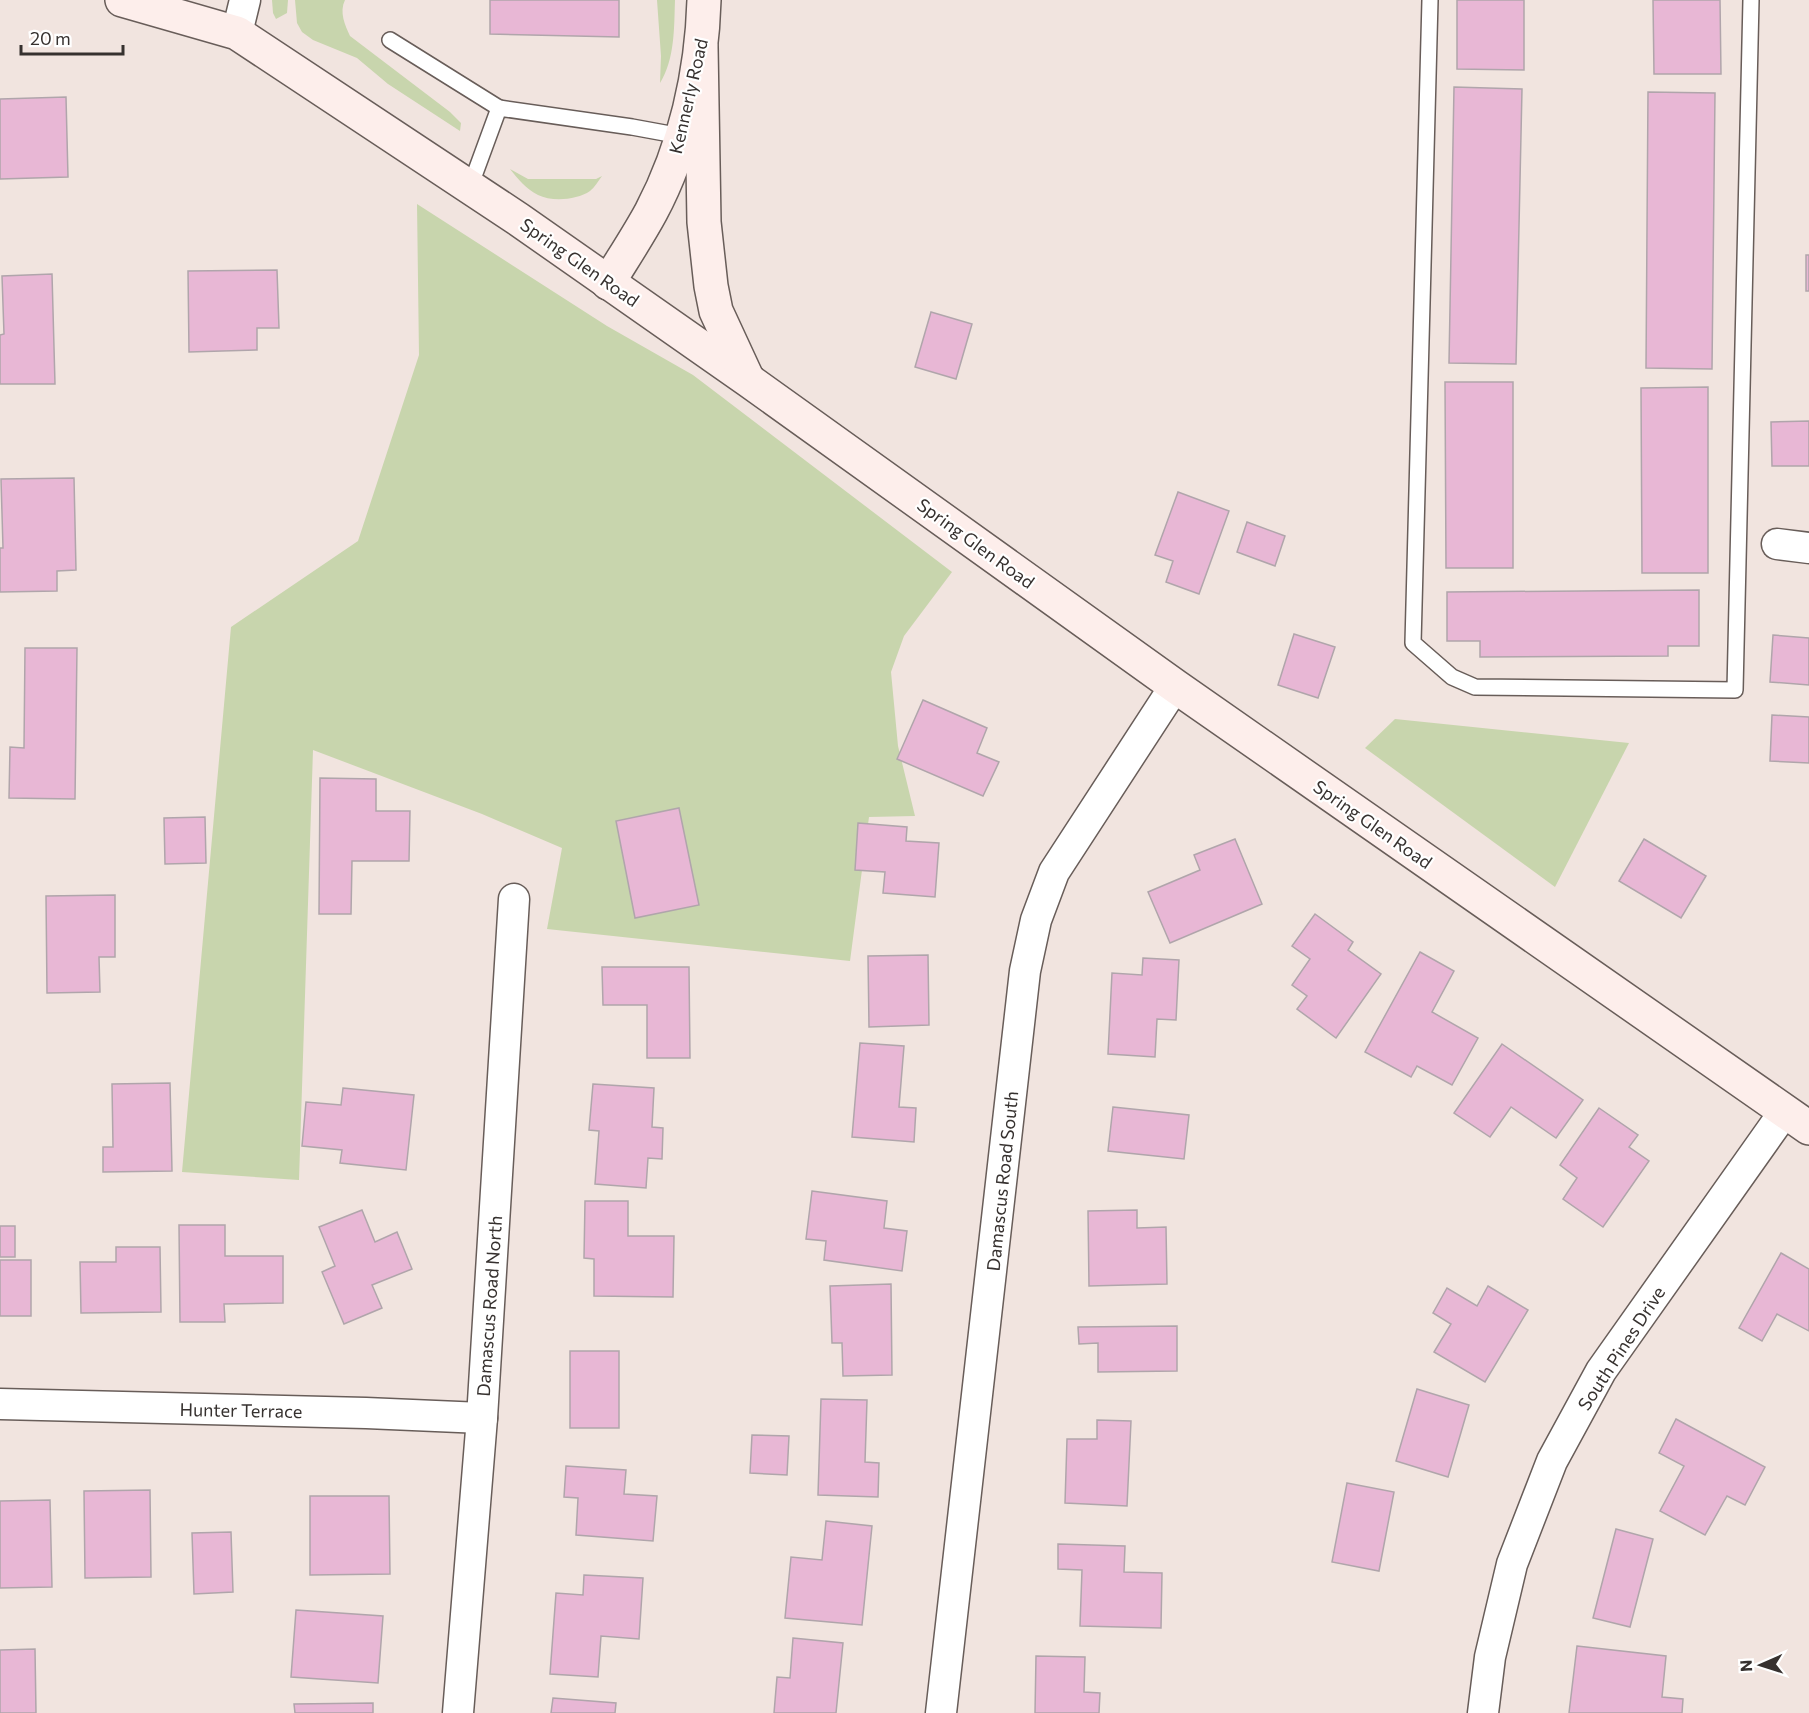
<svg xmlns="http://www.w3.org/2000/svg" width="1809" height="1713" viewBox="0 0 1809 1713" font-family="Commissioner,sans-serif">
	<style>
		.green { fill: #c8d5ad }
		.building { fill: #e8b7d5; stroke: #b0a5ab; stroke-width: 1.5 }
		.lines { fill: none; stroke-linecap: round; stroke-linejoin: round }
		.lane-casing { stroke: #685d59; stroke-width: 18 }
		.street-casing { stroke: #685d59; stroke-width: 33 }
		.secondary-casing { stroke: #685d59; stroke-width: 36 }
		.lane { stroke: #fff; stroke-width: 15 }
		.street { stroke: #fff; stroke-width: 30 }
		.secondary { stroke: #fdeeeb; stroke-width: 33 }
		.labels { text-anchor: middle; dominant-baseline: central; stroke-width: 4.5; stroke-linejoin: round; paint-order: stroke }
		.street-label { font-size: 18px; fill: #36312f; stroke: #fff }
	</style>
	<rect width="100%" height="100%" fill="#f1e4df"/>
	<!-- green -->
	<g class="green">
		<path d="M272,0H288L287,13L276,19L273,13Z"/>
		<path d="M295,0H345C339,12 345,25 350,36L450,112L461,123L460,131L388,84L357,58L313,40L302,32L297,23Z"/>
		<path d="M657,0H675C674,28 675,59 660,83L661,56Z"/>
		<path d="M510,169L528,179H596L602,176C598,181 595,187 590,191C577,200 552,202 538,195C526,189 518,179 510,169Z"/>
		<path d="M417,204L607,326L693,375L952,572L904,636L891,672L898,746L915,816L869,817L850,961L547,929L562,848L482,814L313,750L299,1180L182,1172L231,627L358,541L419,355Z"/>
		<path d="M1395,719L1629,743L1555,887L1365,748Z"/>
	</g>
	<!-- building -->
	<g class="building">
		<path d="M490,0H619V37L490,34Z"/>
		<path d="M1457,0H1524V70L1457,69Z"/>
		<path d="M1653,0H1720L1721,74H1654Z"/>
		<path d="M1454,87L1522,89L1516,364L1449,363Z"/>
		<path d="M1648,92L1715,93L1712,369L1646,368Z"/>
		<path d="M66,97L68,177L0,179V99Z"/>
		<rect x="1806" y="255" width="3" height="36"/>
		<path d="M277,270L279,328H257V350L189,352L188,271Z"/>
		<path d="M52,274L55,384H0V335L4,334L2,276Z"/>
		<path d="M931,312L972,324L956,379L915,367Z"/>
		<path d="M1445,382H1513V568H1446Z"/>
		<path d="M1708,387V573H1642L1641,388Z"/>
		<path d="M1809,421V466H1772L1771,422Z"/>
		<path d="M74,478L76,570L57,571V591L0,592V548H3L1,479Z"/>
		<path d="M1178,492L1229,511L1199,594L1166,582L1173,561L1155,555Z"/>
		<path d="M1247,522L1285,536L1275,566L1237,552Z"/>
		<path d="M1699,590V646H1668V656L1480,657V641H1447V592Z"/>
		<path d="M1294,634L1335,647L1318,698L1278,685Z"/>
		<path d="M1773,635L1809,638V685L1770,682Z"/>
		<path d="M25,648H77L75,799L9,798L10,747L24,748Z"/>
		<path d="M923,700L987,728L977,753L999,762L983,796L897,759Z"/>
		<path d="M1772,715L1809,717V763L1770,761Z"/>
		<path d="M320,778L376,779V811H410L409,861H352L351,914H319Z"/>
		<path d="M679,808L699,905L635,918L616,821Z"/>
		<path d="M205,817L206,863L165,864L164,818Z"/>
		<path d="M858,823L907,827L906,841L939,843L935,897L883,893L885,872L855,870Z"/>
		<path d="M1235,839L1262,904L1170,943L1148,892L1200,870L1194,855Z"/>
		<path d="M1644,839L1706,876L1681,918L1619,881Z"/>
		<path d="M115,895V957H99L100,992L47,993L46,896Z"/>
		<path d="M1315,914L1353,942L1348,950L1381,974L1336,1038L1297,1009L1307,996L1292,985L1310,959L1292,946Z"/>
		<path d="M1420,952L1454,971L1432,1012L1478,1038L1452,1085L1417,1066L1411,1077L1365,1052Z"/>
		<path d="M928,955L929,1025L869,1027L868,956Z"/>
		<path d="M1143,958L1179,960L1176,1020L1157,1019L1155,1057L1108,1054L1112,973L1142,975Z"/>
		<path d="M602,967H689L690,1058H647V1005H603Z"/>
		<path d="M860,1043L904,1046L899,1107L916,1108L914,1142L852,1137Z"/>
		<path d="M1502,1044L1583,1100L1556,1138L1511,1107L1490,1137L1454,1113Z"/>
		<path d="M170,1083L172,1171L103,1172V1147H113L112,1084Z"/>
		<path d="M593,1084L654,1088L652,1127L663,1128L662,1159L648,1158L646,1188L595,1184L599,1131L589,1130Z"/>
		<path d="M343,1088L414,1095L406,1170L340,1163L342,1150L302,1146L306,1102L341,1105Z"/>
		<path d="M1113,1107L1189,1115L1184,1159L1108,1151Z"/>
		<path d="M1599,1108L1638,1135L1629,1147L1649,1161L1603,1227L1563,1199L1577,1178L1560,1165Z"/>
		<path d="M812,1191L887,1201L884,1228L907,1231L902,1271L824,1260L826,1241L806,1239Z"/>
		<path d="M585,1201H628V1236H674L673,1297L594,1296V1259L584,1258Z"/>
		<path d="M362,1210L375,1242L397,1232L412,1269L372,1285L382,1308L344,1324L322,1272L335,1266L319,1227Z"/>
		<path d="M1137,1210V1228L1166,1227L1167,1284L1089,1286L1088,1211Z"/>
		<path d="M179,1225H225V1256H283V1303L224,1304L225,1322H180Z"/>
		<rect x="0" y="1226" width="15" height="31"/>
		<path d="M116,1247H160L161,1312L81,1313L80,1262H116Z"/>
		<path d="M1781,1253L1809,1269V1331L1777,1314L1762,1341L1739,1328Z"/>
		<rect x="0" y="1260" width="31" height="56"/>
		<path d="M891,1284L892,1375L843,1376L842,1343H832L830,1286Z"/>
		<path d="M1488,1286L1528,1310L1485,1382L1434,1352L1451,1324L1433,1313L1447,1288L1477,1306Z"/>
		<path d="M1177,1326V1371L1098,1372V1343L1079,1344L1078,1327Z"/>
		<rect x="570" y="1351" width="49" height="77"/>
		<path d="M1417,1389L1469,1405L1448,1477L1396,1461Z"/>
		<path d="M821,1399L867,1400L865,1462L879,1463L878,1497L818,1495Z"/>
		<path d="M1676,1419L1765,1467L1745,1505L1727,1496L1705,1535L1660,1511L1684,1466L1659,1453Z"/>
		<path d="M1097,1420L1131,1421L1127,1506L1065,1503L1067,1439H1097Z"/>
		<path d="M752,1435L789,1436L787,1475L750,1473Z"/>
		<path d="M566,1466L626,1470L624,1494L657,1496L653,1541L576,1535L578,1498L564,1497Z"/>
		<path d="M1347,1483L1394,1492L1379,1571L1332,1562Z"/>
		<path d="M150,1490L151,1577L85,1578L84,1491Z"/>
		<path d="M310,1496H389L390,1574L310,1575Z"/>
		<path d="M50,1500L52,1587L0,1588V1501Z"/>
		<path d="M826,1521L872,1526L862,1625L785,1618L791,1557L822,1560Z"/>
		<path d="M1616,1529L1653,1539L1630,1627L1593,1618Z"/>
		<path d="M231,1532L233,1592L194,1594L192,1533Z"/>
		<path d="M1058,1544L1125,1546L1124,1572L1162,1573L1161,1628L1080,1626L1082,1570L1058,1569Z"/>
		<path d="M584,1575L643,1578L639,1639L601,1636L598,1677L550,1674L556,1593L583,1595Z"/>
		<path d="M296,1610L383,1616L378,1683L291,1677Z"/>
		<path d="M793,1638L843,1643L836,1713H774L777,1677L790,1678Z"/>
		<path d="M1577,1646L1666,1656L1662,1697L1683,1699L1682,1713H1569Z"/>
		<path d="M35,1649L36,1713H0V1650Z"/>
		<path d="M1036,1656L1085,1657L1084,1692L1100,1693L1099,1713H1035Z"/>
		<path d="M553,1698L616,1703L615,1713H551Z"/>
		<path d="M373,1703V1713H295L294,1704Z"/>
	</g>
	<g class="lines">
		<defs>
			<g id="lane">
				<path d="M1430,0L1413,643L1452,677L1475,687L1735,690L1751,0"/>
				<path d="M390,40L499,108"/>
				<path d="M470,187L499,108L632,127L681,136"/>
			</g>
			<g id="street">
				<path d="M237,33L245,0"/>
				<path d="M1777,544L1809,548"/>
				<path d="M0,1404L366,1413L482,1418"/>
				<path d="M458,1713L482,1418L514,899"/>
				<path d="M941,1713L1025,971L1036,920L1054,872L1175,686"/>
				<path d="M1483,1713L1490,1657L1512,1564L1552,1461L1601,1371L1785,1111"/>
			</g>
			<g id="secondary">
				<path d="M122,0L237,33L518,219L748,380L1175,686L1809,1128"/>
				<path d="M701,47L704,222L711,286L716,311L747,378"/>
				<path d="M608,283C622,260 638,236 651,212C685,148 702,72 704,0"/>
			</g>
		</defs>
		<!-- lane casing -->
		<use href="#lane" class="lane-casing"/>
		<!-- street casing -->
		<use href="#street" class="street-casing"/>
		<!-- secondary casing -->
		<use href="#secondary" class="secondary-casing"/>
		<!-- lane -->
		<use href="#lane" class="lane"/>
		<!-- street -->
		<use href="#street" class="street"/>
		<!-- secondary -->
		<use href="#secondary" class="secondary"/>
	</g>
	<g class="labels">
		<!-- street labels -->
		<g class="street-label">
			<text transform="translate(688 96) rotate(-77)">Kennerly Road</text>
			<text transform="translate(580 262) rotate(35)">Spring Glen Road</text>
			<text transform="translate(976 543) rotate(36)">Spring Glen Road</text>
			<text transform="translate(1373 824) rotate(35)">Spring Glen Road</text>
			<text transform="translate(1002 1181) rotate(-84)">Damascus Road South</text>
			<text transform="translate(489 1306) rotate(-86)">Damascus Road North</text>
			<text transform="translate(1621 1348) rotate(-57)">South Pines Drive</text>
			<text transform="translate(241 1410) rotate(1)">Hunter Terrace</text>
		</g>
	</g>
	<!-- north arrow -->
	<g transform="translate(1761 1665) rotate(267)" stroke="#ffffff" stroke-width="4.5" paint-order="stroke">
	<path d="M0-4.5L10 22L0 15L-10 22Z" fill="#36312f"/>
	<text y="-9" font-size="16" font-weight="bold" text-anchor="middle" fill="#36312f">N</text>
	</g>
	<!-- scale -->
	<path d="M21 45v9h102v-9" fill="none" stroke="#36312f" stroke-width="3"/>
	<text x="30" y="45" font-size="18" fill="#36312f" stroke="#ffffff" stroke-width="4.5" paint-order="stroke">20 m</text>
</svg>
